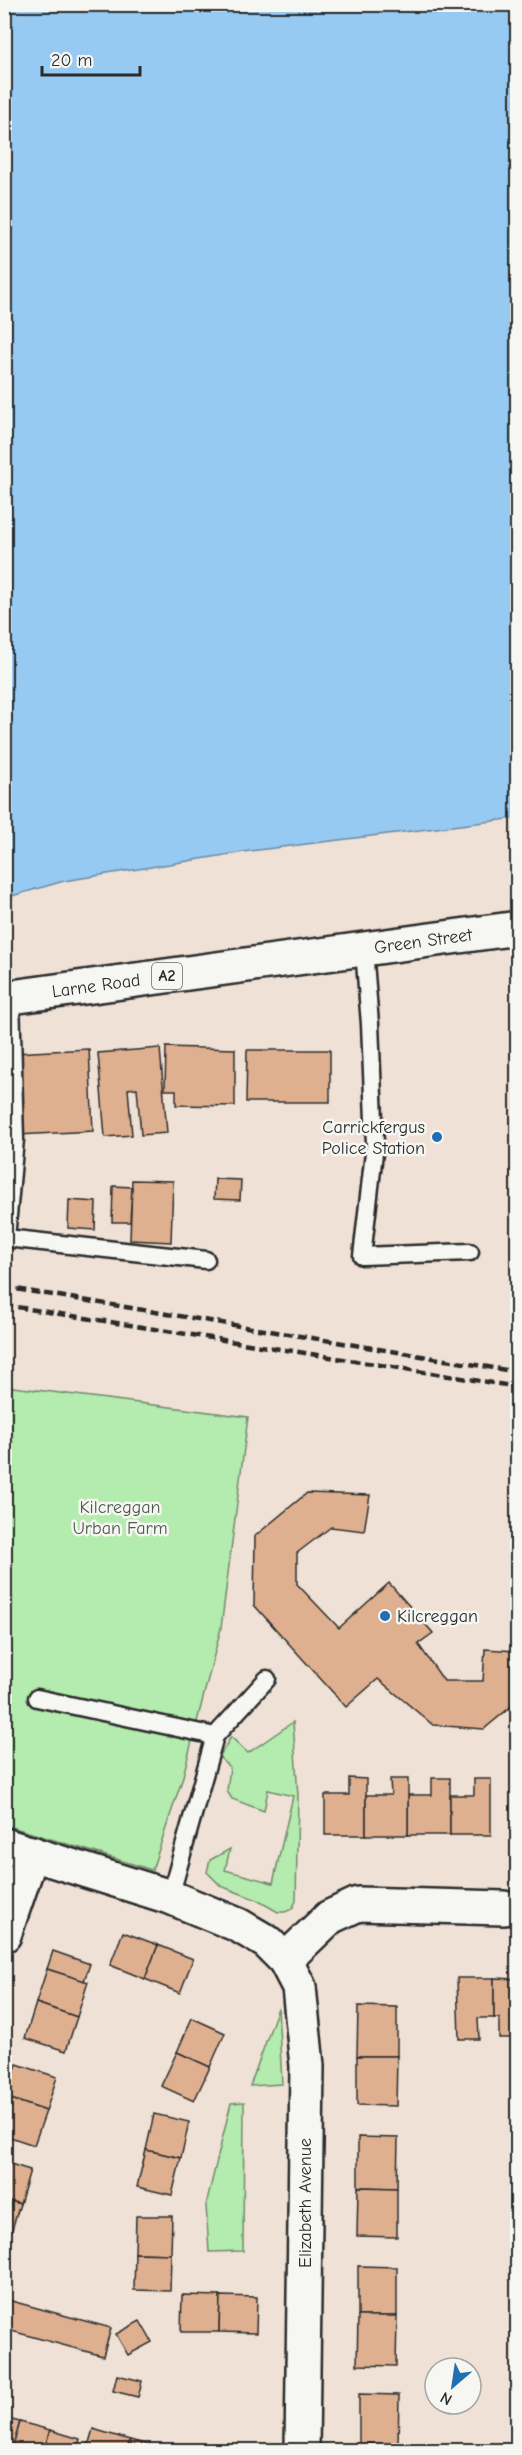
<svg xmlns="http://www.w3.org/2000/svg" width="522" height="2455" viewBox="0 0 522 2455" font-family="'Comic Neue',sans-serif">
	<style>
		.green { fill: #b4ebae; stroke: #708b6c; stroke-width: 1.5 }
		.water { fill: #96caf3; stroke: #6b8aa3; stroke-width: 1.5 }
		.building { fill: #dfb090; stroke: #2b2b2b; stroke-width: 1.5 }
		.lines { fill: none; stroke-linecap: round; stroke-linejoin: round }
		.lane-casing { stroke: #2b2b2b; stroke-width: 21 }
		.street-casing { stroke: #2b2b2b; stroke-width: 38 }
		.primary-casing { stroke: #2b2b2b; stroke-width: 38 }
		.lane { stroke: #f6f6f2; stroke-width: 16 }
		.street { stroke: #f6f6f2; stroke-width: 33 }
		.primary { stroke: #f6f6f2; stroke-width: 33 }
		.rail { stroke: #2b2b2b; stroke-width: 4.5; stroke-dasharray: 9 4.5; stroke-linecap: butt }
		.poi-dot { fill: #1f6fb2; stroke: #f6f6f2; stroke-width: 2 }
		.labels { text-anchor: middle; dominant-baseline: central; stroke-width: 5; stroke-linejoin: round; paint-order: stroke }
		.shield { fill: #f6f6f2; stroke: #686867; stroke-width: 1.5 }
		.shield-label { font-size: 16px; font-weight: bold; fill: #2b2b2b }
		.street-label { font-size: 18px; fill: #2b2b2b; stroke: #f6f6f2 }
		.poi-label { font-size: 18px; fill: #2b2b2b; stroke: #f6f6f2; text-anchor: end }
		.park-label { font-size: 18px; fill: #4d5b4c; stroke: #f6f6f2 }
	</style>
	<rect width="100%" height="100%" fill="#efe1d5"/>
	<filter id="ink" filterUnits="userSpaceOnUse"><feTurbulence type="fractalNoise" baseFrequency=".0167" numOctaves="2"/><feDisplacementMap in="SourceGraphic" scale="12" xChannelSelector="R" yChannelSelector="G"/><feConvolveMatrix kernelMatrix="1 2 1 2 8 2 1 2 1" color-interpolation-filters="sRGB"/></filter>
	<g filter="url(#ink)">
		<!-- green -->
		<g class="green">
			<path d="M5,1386L248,1417L221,1628L182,1780L152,1870L5,1825Z"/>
			<path d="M293,1722L298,1796L296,1901L292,1909L285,1912H278L257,1900L221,1886L207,1872L210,1860L230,1849L225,1870L273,1883L293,1796L268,1790L264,1811L232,1799L227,1791L230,1767L219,1757L231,1737L248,1753Z"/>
			<path d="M278,2008L282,2084L250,2086Z"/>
			<path d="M244,2102L243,2251L209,2252L206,2205L231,2103Z"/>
		</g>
		<!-- water -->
		<path class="water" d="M5,4L517,5V818L250,851L64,881L5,898Z"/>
		<!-- building -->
		<g class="building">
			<path d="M166,1047L235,1049V1106L176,1105V1090H165Z"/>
			<path d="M160,1048L167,1133L141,1135L137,1088L128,1089L132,1135L105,1137L98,1053Z"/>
			<path d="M89,1049L93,1131L18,1135L14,1053Z"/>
			<path d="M247,1050H330V1102H246Z"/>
			<path d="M215,1179L241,1180L240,1200L214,1199Z"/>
			<path d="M132,1180L173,1181L171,1242L130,1240Z"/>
			<path d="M113,1186L132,1187L130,1222H112Z"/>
			<path d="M69,1200L96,1202L95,1230L68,1228Z"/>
			<path d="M307,1493L370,1495L364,1531L331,1527L297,1553V1584L339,1628L389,1583L433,1633L418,1644L444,1681H483L485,1649L518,1651V1701L484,1729L433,1725L378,1679L346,1707L254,1605L255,1536Z"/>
			<path d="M349,1778L366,1779V1835H325V1795H349Z"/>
			<path d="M432,1778H450V1835H408V1795H432Z"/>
			<path d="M390,1779H408V1835H366V1795H391Z"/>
			<path d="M474,1779H491V1835H450V1795H474Z"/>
			<path d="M123,1932L158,1945L145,1979L110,1965Z"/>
			<path d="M158,1945L193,1959L180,1993L145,1979Z"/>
			<path d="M53,1951L90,1964L84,1981L47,1969Z"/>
			<path d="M47,1969L88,1982L77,2017L36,2003Z"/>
			<path d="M457,1978H494V2018H478L479,2039H459Z"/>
			<path d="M494,1978L518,1979V2038H499V2018H494Z"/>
			<path d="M36,2003L77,2017L66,2051L25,2038Z"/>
			<path d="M358,2006L397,2007V2056H357Z"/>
			<path d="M192,2018L225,2033L210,2067L177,2052Z"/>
			<path d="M177,2052L210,2067L194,2101L161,2086Z"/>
			<path d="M357,2056H397L396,2106L357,2105Z"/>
			<path d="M17,2064L57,2077L46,2111L5,2097Z"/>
			<path d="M5,2097L46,2111L34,2145L4,2135Z"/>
			<path d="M154,2114L189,2122L181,2158L146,2150Z"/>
			<path d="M358,2137L398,2138L397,2188L358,2187Z"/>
			<path d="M146,2150L181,2158L172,2195L137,2187Z"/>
			<path d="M4,2162L30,2170L20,2204L4,2199Z"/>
			<path d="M358,2187L397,2188V2237L357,2236Z"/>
			<path d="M4,2199L20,2204L9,2239L4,2237Z"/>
			<path d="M136,2216H172L171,2254L135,2253Z"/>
			<path d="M135,2253L171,2254L170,2291L134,2290Z"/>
			<path d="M358,2266L397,2267V2316H358Z"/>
			<path d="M182,2295L220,2296L219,2332H181Z"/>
			<path d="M220,2296L257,2297L256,2333L219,2332Z"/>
			<path d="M4,2299L111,2328L103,2356L4,2329Z"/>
			<path d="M358,2316H397L396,2366L357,2365Z"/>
			<path d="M140,2321L152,2342L128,2355L116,2334Z"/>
			<path d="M117,2375L142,2381L138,2397L113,2391Z"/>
			<path d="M359,2394L399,2395L398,2444H359Z"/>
			<path d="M4,2418L20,2422L12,2450H4Z"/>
			<path d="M20,2422L50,2430L44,2450H12Z"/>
			<path d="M93,2429L130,2440L127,2450H87Z"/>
			<path d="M50,2430L80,2439L77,2450H44Z"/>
			<path d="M130,2440L168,2450H127Z"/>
			<rect x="359" y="2444" width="39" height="6"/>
		</g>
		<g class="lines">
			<defs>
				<g id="lane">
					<path d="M364,950L370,1024L375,1144L362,1256L470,1252"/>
					<path d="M11,997L15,1139L6,1238L206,1260"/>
					<path d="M37,1698L215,1736"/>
					<path d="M170,1897L215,1736L267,1679"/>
				</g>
				<g id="street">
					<path d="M4,1845L170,1897L238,1925L267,1942L285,1960L299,1987L307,2066L302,2450"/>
					<path d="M4,1935L32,1853"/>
					<path d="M285,1960L330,1917L358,1904L504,1908"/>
				</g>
				<g id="primary">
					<path id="s1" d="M4,998L518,928"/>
				</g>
			</defs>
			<!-- lane casing -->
			<use href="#lane" class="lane-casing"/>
			<!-- street casing -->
			<use href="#street" class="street-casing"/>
			<!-- primary casing -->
			<use href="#primary" class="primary-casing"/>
			<!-- lane -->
			<use href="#lane" class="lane"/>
			<!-- street -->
			<use href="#street" class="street"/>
			<!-- primary -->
			<use href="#primary" class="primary"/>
			<!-- rail -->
			<g class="rail">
				<path d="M4,1287L518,1372"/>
				<path d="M4,1305L518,1387"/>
			</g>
		</g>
	</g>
	<!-- markers -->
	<g class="poi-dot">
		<circle cx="437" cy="1137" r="6"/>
		<circle cx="385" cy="1616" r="6"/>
	</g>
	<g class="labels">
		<!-- shield labels -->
		<rect class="shield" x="152" y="963" width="30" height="26" rx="4.5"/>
		<g class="shield-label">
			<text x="167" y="976">A2</text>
		</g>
		<!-- street labels -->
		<g class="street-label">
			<text stroke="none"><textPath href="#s1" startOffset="423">Green Street</textPath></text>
			<text stroke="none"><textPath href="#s1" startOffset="93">Larne Road</textPath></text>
			<text transform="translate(305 2203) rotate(-90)">Elizabeth Avenue</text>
		</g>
		<!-- poi labels -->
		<g class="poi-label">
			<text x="425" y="1127">Carrickfergus<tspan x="425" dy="21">Police Station</tspan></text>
			<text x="397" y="1616" text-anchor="start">Kilcreggan</text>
		</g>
		<!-- park labels -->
		<g class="park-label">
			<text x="120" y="1507">Kilcreggan<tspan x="120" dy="21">Urban Farm</tspan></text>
		</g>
	</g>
	<!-- margin -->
	<rect width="522" height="2455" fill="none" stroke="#f6f6f2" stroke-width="24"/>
	<rect x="12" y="12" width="498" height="2431" fill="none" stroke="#2b2b2b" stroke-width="2" filter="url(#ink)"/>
	<!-- north arrow -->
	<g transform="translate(453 2386) rotate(209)"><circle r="28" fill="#f6f6f2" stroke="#a5a5a2" stroke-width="1.5"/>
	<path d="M0-4.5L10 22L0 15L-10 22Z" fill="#1f6fb2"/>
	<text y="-9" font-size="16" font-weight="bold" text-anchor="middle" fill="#2b2b2b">N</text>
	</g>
	<!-- scale -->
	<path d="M42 66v9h98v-9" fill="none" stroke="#2b2b2b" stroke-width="3"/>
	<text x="51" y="66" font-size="18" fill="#2b2b2b" stroke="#f6f6f2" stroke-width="4.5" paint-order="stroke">20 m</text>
</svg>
